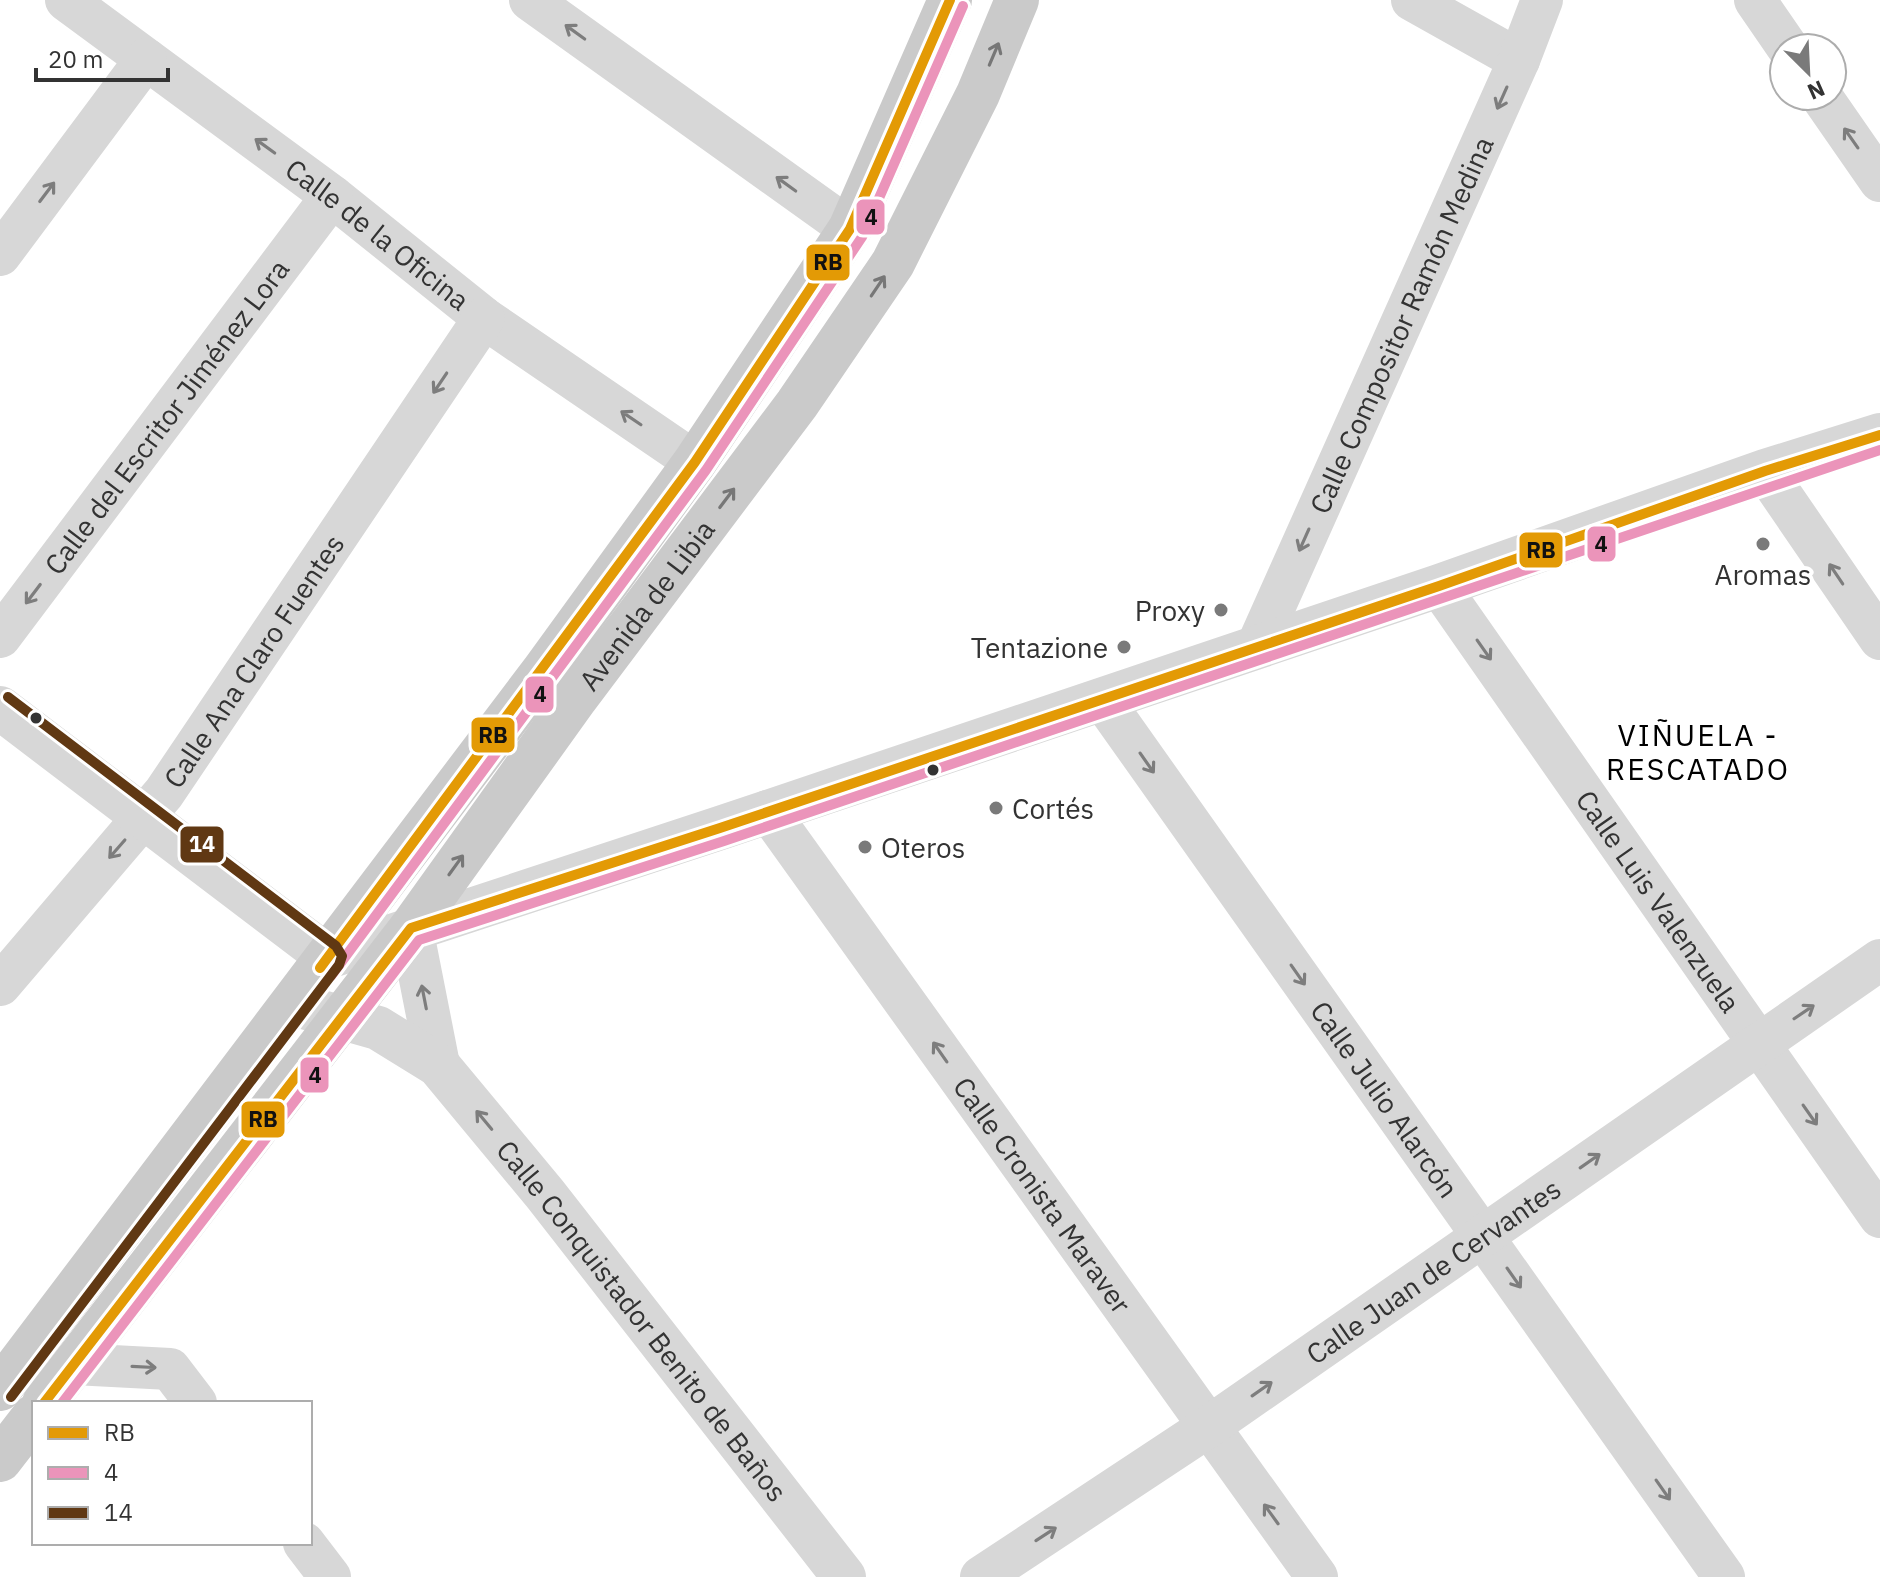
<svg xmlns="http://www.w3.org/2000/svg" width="1880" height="1577" viewBox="0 0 1880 1577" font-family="'IBM Plex Sans',sans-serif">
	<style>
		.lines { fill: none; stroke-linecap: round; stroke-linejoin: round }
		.minor { stroke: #d7d7d7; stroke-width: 42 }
		.tertiary { stroke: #d7d7d7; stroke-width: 44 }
		.primary { stroke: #cacaca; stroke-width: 44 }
		.bus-1-casing { stroke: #fff; stroke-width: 16 }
		.bus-2-casing { stroke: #fff; stroke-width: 16 }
		.bus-3-casing { stroke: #fff; stroke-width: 16 }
		.bus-1 { stroke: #e39a05; stroke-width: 10 }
		.bus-2 { stroke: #eb94ba; stroke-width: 10 }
		.bus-3 { stroke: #603813; stroke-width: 10 }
		.oneway { stroke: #7d7d7d }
		.oneway2 { stroke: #777 }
		.poi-dot { fill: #7a7a7a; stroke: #fff; stroke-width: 3 }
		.bus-dot { fill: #333; stroke: #fff; stroke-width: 3 }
		.labels { text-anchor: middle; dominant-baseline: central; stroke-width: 8; stroke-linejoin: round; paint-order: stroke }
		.street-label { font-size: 28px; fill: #333; stroke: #fff }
		.poi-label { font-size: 28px; fill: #333; stroke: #fff; text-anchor: end }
		.neighbourhood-label { font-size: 30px; letter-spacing: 2px; fill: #000; stroke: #fff }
		.line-badge { stroke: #fff; stroke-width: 3 }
		.badge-label { font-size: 22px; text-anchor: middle; font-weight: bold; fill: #fff }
		.pale-badge-label { font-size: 22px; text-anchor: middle; font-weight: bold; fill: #111 }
	</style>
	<rect width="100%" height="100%" fill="#fff"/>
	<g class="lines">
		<!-- minor -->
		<g class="minor">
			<path id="s1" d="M66,0L332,196L484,318L695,462"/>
			<path d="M530,0L850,229"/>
			<path d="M1412,0L1519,60"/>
			<path d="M1755,0L1788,48"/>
			<path d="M1821,96L1880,181"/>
			<path d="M0,255L146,59"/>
			<path d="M1765,471L1880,639"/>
			<path id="s2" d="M1439,586L1880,1217"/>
			<path id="s3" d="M0,637L332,196"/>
			<path id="s4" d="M1257,646L1519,60L1542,0"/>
			<path id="s5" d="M1102,699L1724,1577"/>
			<path id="s6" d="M768,811L1317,1577"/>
			<path id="s7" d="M0,985L164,793L484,318"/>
			<path d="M74,1364L170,1369L196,1403"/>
			<path d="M304,1543L330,1577"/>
			<path id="s8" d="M981,1577L1208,1427L1880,960"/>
		</g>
		<!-- tertiary -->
		<g class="tertiary">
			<path d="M0,708L328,957L720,828L1439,586L1765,471L1880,435"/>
			<path d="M411,928L438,1065"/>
			<path id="s9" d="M293,1004L378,1028L438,1065L545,1194L844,1577"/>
		</g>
		<!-- primary -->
		<g class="primary">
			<path d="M0,1389L544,670L695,462L850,229L950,0"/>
			<path id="s10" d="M44,1403L411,928L576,698L797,404L893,263L978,94L1017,0"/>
			<path d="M0,1460L34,1416"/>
		</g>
		<defs>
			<g id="bus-1">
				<path d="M320,968L695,462L850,229L950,0"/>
				<path d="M44,1403L411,928L720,828L1439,586L1765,471L1880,435"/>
			</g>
			<g id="bus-2">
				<path d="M331,976L706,470L862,237L963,6"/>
				<path d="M62,1403L419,940L724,841L1880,450"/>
			</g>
			<path id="bus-3" d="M8,697L336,946L342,956L339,965L11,1397"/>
		</defs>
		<!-- bus-1 casing -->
		<use href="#bus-1" class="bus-1-casing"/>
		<!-- bus-2 casing -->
		<use href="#bus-2" class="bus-2-casing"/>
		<!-- bus-3 casing -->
		<use href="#bus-3" class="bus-3-casing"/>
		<!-- bus-1 -->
		<use href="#bus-1" class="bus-1"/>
		<!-- bus-2 -->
		<use href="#bus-2" class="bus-2"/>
		<!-- bus-3 -->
		<use href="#bus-3" class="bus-3"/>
	</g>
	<!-- one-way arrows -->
	<defs><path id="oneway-shaft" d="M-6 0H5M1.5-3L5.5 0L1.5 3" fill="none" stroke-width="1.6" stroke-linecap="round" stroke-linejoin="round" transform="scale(2)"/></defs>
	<g class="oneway">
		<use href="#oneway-shaft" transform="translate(575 32) rotate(-144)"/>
		<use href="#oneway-shaft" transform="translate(1502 98) rotate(114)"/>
		<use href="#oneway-shaft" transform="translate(1851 138) rotate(-125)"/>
		<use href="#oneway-shaft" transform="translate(265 146) rotate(-144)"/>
		<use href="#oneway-shaft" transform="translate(786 184) rotate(-144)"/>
		<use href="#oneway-shaft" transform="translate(47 192) rotate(-53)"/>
		<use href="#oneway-shaft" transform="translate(440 383) rotate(124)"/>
		<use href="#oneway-shaft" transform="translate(631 418) rotate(-146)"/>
		<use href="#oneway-shaft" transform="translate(1304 540) rotate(114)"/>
		<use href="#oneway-shaft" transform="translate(1836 574) rotate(-124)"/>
		<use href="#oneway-shaft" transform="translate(33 594) rotate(127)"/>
		<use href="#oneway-shaft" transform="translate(1484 650) rotate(55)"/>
		<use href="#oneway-shaft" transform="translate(1147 763) rotate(55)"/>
		<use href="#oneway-shaft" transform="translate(117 849) rotate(131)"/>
		<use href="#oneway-shaft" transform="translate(1298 975) rotate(55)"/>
		<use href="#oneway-shaft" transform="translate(424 997) rotate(-101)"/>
		<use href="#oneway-shaft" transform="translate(1804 1012) rotate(-34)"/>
		<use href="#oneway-shaft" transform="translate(940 1052) rotate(-125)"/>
		<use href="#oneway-shaft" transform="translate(1810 1115) rotate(55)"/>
		<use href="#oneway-shaft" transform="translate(484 1120) rotate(-130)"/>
		<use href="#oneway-shaft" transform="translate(1590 1161) rotate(-35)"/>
		<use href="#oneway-shaft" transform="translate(1514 1278) rotate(55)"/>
		<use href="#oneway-shaft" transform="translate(144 1367) rotate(3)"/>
		<use href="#oneway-shaft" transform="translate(1262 1389) rotate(-35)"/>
		<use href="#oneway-shaft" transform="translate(1663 1490) rotate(55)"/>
		<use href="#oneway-shaft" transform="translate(1271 1514) rotate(-126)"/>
		<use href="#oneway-shaft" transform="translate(1046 1534) rotate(-33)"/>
	</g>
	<g class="oneway2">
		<use href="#oneway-shaft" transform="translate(994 54) rotate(-67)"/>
		<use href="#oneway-shaft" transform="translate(878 286) rotate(-56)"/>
		<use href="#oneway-shaft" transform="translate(727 498) rotate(-53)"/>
		<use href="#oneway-shaft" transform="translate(456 865) rotate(-54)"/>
	</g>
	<!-- markers -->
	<g class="poi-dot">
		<circle cx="1763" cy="544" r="8"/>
		<circle cx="1221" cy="610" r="8"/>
		<circle cx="1124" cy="647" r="8"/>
		<circle cx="996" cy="808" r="8"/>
		<circle cx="865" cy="847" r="8"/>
	</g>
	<g class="bus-dot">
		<circle cx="36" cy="718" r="7"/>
		<circle cx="933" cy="770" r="7"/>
	</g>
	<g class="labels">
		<!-- street labels -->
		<g class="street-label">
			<text stroke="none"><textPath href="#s1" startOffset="390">Calle de la Oficina</textPath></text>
			<text stroke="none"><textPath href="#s4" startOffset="352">Calle Compositor Ramón Medina</textPath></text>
			<text stroke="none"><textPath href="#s3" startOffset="276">Calle del Escritor Jiménez Lora</textPath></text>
			<text stroke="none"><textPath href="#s10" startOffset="1000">Avenida de Libia</textPath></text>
			<text stroke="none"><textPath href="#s7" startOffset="412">Calle Ana Claro Fuentes</textPath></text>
			<text stroke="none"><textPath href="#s2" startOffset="384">Calle Luis Valenzuela</textPath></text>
			<text stroke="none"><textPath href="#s5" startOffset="490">Calle Julio Alarcón</textPath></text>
			<text stroke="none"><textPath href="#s6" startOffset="472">Calle Cronista Maraver</textPath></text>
			<text stroke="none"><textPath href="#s8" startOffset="546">Calle Juan de Cervantes</textPath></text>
			<text stroke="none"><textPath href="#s9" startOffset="486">Calle Conquistador Benito de Baños</textPath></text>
		</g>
		<!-- poi labels -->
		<g class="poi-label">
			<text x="1763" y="574" text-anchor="middle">Aromas</text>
			<text x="1205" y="610">Proxy</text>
			<text x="1108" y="647">Tentazione</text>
			<text x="1012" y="808" text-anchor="start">Cortés</text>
			<text x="881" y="847" text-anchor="start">Oteros</text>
		</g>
		<!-- neighbourhood labels -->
		<g class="neighbourhood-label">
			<text x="1698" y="734">VIÑUELA -<tspan x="1698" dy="34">RESCATADO</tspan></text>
		</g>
	</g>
	<g class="line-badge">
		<rect x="855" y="198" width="31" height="38" rx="8" fill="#eb94ba"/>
		<rect x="805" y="243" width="46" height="39" rx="8" fill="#e39a05"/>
		<rect x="1586" y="525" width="31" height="38" rx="8" fill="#eb94ba"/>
		<rect x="1518" y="531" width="46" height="38" rx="8" fill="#e39a05"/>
		<rect x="524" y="675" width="31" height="39" rx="8" fill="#eb94ba"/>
		<rect x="470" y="716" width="46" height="38" rx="8" fill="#e39a05"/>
		<rect x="179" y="825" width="46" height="39" rx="8" fill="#603813"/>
		<rect x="299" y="1056" width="31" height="38" rx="8" fill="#eb94ba"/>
		<rect x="240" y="1100" width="46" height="39" rx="8" fill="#e39a05"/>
	</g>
	<g class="badge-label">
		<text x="202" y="852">14</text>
	</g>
	<g class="pale-badge-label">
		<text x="871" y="225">4</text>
		<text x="828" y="270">RB</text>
		<text x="1601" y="552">4</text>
		<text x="1541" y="558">RB</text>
		<text x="540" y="702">4</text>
		<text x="493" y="743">RB</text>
		<text x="315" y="1083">4</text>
		<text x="263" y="1127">RB</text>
	</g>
	<!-- legend -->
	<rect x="32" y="1401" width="280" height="144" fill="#ffffff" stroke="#adadad" stroke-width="2"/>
	<rect x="48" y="1427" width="40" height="12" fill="#e39a05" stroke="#adadad" stroke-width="2"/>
	<text x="104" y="1441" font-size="24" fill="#333333">RB</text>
	<rect x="48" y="1467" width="40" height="12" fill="#eb94ba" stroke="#adadad" stroke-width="2"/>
	<text x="104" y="1481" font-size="24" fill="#333333">4</text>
	<rect x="48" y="1507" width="40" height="12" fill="#603813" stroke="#adadad" stroke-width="2"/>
	<text x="104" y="1521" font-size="24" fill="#333333">14</text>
	<!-- north arrow -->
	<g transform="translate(1808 72) rotate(156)"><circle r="38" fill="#ffffff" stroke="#adadad" stroke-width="2"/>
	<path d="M0-6L14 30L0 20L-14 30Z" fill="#7a7a7a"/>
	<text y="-12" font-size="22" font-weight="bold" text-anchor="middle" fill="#333333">N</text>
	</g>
	<!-- scale -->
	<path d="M36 68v12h132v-12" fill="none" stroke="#333333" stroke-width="4"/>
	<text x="48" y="68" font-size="24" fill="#333333" stroke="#ffffff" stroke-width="6" paint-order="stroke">20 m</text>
</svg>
